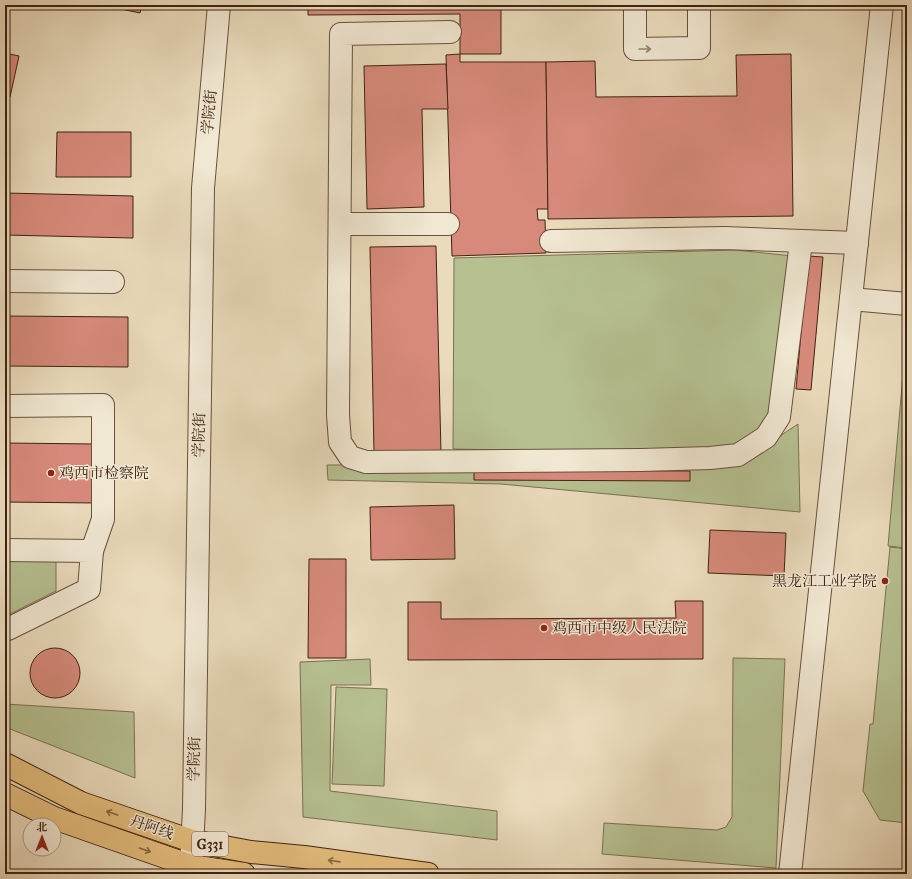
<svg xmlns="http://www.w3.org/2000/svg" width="912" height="879" viewBox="0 0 912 879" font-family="'IM FELL French Canon','Noto Serif SC',serif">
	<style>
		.green { fill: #b6c091; stroke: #7a7152 }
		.building { fill: #d78a7b; stroke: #3f2212 }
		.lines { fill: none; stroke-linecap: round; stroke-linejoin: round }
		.minor-casing { stroke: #6a503c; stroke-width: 24 }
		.highway-casing { stroke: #3f2212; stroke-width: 24 }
		.minor { stroke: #f1e8d3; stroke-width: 22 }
		.highway { stroke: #e5be7e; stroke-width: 22 }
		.oneway { stroke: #988572 }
		.oneway2 { stroke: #8a6843 }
		.poi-dot { fill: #8f2418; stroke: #f1e8d3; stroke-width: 1.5 }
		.labels { text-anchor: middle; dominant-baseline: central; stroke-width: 3; stroke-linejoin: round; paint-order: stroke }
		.shield { fill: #f1e8d3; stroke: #745d4c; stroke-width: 1 }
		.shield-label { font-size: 14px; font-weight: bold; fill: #3f2212 }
		.street-label { font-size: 15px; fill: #3f2212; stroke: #f1e8d3 }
		.poi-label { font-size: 15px; fill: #3f2212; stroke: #f1e8d3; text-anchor: start }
	</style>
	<rect width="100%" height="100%" fill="#eadbbc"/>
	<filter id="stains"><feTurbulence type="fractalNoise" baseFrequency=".005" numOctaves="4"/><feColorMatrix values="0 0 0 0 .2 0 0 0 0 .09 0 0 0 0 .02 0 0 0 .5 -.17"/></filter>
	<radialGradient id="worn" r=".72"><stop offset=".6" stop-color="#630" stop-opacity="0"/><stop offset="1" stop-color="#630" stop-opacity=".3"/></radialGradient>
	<!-- green -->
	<g class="green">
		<path d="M735,250L793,256L779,410L737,450L705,454L453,449L454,258Z"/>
		<path d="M906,340H907V548L888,546Z"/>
		<path d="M798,424L800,512L501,484L328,480L327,465L741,462Z"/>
		<path d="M890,547L907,549V823L880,820L863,791L870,724H873Z"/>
		<path d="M5,561H56V591L10,614H5Z"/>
		<path d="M733,658L785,659L776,868L602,854L604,823L717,830L726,827L732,817Z"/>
		<path d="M370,659L371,685H331L330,791L497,811V840L303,817L300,662Z"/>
		<path d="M336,687L387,689L384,786L332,784Z"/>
		<path d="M5,704L134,712L135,778L5,727Z"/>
	</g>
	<!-- building -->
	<g class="building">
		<path d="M102,5H142L140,13Z"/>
		<path d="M308,5H501V54H460V14L308,15Z"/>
		<path d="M5,53L19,56L10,97L5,96Z"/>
		<path d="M460,54V62H546L548,209H537L538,220H545L546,253L452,256L446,55Z"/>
		<path d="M791,54L793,216L548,219L546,62L595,61L596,97L737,96L736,55Z"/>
		<path d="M446,64L448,109H422L424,207L367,209L364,66Z"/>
		<path d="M57,132H131V177H56Z"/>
		<path d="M5,193L133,196V238L5,235Z"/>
		<path d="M436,246L441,453L374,454L370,247Z"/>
		<path d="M808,256L823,257L811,390L796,389Z"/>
		<path d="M5,316L128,317V367L5,366Z"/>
		<path d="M5,443L96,444V503L5,502Z"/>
		<path d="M474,470L690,471V481L474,480Z"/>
		<path d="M454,505L455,559L371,560L370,507Z"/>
		<path d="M710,530L786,533L784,576L708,573Z"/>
		<path d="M309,559H346V658H308Z"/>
		<path d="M675,601H703V659L408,660V602H441V619L676,618Z"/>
		<circle cx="55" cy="673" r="25"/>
	</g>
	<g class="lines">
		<defs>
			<g id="minor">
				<path d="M635,5V49L699,48V5"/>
				<path d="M450,32L341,34L338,415L340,442L350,457L366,462L641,460L710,458L738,455L766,437L779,417L801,242"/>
				<path d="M340,224H448"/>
				<path d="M551,241L725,238L857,243"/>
				<path d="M5,281L113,282"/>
				<path d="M851,299L907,304"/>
				<path d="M5,406L103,405V519L92,551"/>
				<path d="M5,550L92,551L89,589L8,629H5"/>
				<path d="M191,866L194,809L203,188L219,5"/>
				<path d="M790,874L882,5"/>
			</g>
			<g id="highway">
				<path d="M5,764L81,803L192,841L251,852L304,857L428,874"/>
				<path d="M5,794L54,818L191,866L244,874"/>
			</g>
		</defs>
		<!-- minor casing -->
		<use href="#minor" class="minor-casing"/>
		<!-- highway casing -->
		<use href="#highway" class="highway-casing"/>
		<!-- minor -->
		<use href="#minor" class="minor"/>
		<!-- highway -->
		<use href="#highway" class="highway"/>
	</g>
	<!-- one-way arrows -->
	<defs><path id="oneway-shaft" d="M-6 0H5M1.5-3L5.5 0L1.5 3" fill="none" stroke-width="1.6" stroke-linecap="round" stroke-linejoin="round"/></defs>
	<use class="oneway" href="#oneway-shaft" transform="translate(645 49)"/>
	<g class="oneway2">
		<use href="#oneway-shaft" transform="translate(112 813) rotate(-161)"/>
		<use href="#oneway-shaft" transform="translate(145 850) rotate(19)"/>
		<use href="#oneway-shaft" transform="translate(334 861) rotate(-172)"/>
	</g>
	<!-- markers -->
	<g class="poi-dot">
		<circle cx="51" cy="473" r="4"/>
		<circle cx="885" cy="581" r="4"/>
		<circle cx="544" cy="628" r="4"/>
	</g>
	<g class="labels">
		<!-- shield labels -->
		<rect class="shield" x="192" y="832" width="36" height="24" rx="3"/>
		<g class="shield-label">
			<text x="210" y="844">G331</text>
		</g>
		<!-- street labels -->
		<g class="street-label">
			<text transform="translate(209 112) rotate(-85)">学院街</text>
			<text transform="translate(199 435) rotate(-89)">学院街</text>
			<text transform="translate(194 759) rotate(-89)">学院街</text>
			<text transform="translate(152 827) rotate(19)">丹阿线</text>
		</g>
		<!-- poi labels -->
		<g class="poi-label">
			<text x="59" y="473">鸡西市检察院</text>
			<text x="877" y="581" text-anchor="end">黑龙江工业学院</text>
			<text x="552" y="628">鸡西市中级人民法院</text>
		</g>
	</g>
	<!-- margin -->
	<rect width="912" height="879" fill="none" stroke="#eadbbc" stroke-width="20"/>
	<rect x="6" y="6" width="900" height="867" fill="none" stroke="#3f2212" stroke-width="2"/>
	<rect x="10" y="10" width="892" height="859" fill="none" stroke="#3f2212"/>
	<!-- north arrow -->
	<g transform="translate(42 837)"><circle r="19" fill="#f1e8d3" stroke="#aa9986"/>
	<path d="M0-3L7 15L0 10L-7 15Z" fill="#8f2418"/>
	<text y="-6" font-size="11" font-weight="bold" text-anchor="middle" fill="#3f2212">北</text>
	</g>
	<rect width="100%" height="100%" filter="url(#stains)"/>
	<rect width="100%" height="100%" fill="url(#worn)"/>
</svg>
